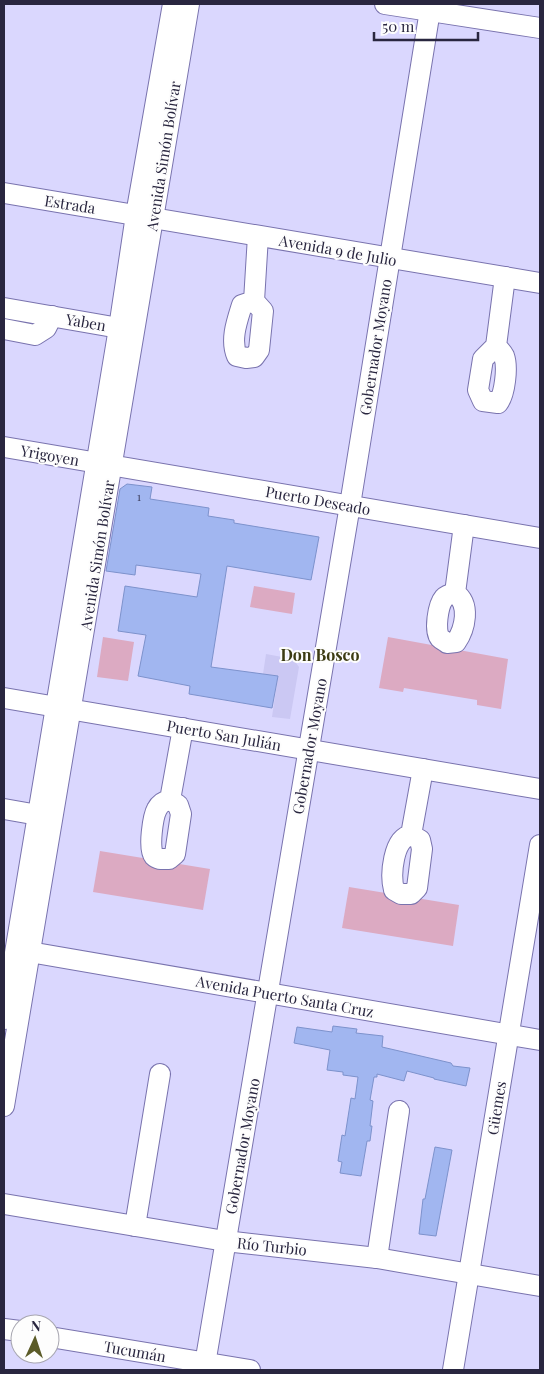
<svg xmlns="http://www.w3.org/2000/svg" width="544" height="1374" viewBox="0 0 544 1374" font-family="'Playfair Display',serif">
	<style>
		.built { fill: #cbc8f3 }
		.green { fill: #dcaac2 }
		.building { fill: #a1b6f0; stroke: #7d92cc }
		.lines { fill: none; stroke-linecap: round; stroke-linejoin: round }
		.minor-casing { stroke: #7973ae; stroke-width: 22 }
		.minor { stroke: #fff; stroke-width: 20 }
		.labels { text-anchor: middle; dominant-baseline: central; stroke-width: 4; stroke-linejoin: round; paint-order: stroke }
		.number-label { font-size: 12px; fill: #474a6b }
		.street-label { font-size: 15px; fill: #29263f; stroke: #fdfdfd }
		.neighbourhood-label { font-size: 16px; font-weight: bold; fill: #3c3b12; stroke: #fdfdfd }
	</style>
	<rect width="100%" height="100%" fill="#dad7fe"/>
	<!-- built -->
	<path class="built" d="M266,654L293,659L299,667L290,719L272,717L278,676L263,674Z"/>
	<!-- green -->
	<g class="green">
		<path d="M254,586L295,593L292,614L250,607Z"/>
		<path d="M103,637L134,642L128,681L97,677Z"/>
		<path d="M388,637L508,659L501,709L477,705V700L404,688L403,692L379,688Z"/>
		<path d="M100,851L210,869L203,910L93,892Z"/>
		<path d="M349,887L459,905L453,946L342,928Z"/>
	</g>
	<!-- building -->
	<g class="building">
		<path d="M127,484L152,487L150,499L209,508L208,516L234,520V523L319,537L311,580L227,566L211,667L278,676L272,708L189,694L190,686L138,676L146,635L118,631L125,586L197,597L201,574L136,565L135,575L106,571L120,489Z"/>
		<path d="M333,1026L357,1029L356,1033L383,1036L382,1047L451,1063L453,1066L470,1068L466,1086L434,1079V1078L407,1071L404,1081L377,1074V1077H374L370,1100L373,1101L370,1126H372L370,1141H367L361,1176L340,1173L342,1162L338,1161L342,1135L345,1136L351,1098L355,1099L358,1077L343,1075V1072L327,1070L330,1050L294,1043L297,1027L332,1032Z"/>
		<path d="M435,1147L452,1150L436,1236L419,1234L423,1199H425Z"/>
	</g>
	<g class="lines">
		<defs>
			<g id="minor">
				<path d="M385,4L540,28"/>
				<path d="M4,193L540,283"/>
				<path d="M254,301L263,311L259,350L254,357L246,358L237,356C230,340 237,321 242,305L254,301L258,236"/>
				<path d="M4,308L119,328"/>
				<path d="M4,329L35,335L46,328L52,316"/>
				<path d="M496,346C499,349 502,352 504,356C508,367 505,394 498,403L483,401L478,390L483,359L496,346L505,277"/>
				<path d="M4,447L540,538"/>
				<path d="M455,593C471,604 465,629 456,642L447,643C445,641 442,640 440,638C434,631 438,605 444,598C447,595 451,594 455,593L464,525"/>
				<path d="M4,698L540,789"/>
				<path d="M170,800L178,805L181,814L175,854L169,859C163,859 158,860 154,856C148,849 153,816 157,809C160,803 164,801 170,800L183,728"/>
				<path d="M4,809L38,815"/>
				<path d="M411,835L420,840L422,849L417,888L411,894H401L394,890C390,875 393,838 411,835L423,769"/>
				<path d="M18,950L540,1040"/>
				<path d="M4,1019L119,328L136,215L173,4"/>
				<path d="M4,1106L189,4"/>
				<path d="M4,1204L225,1241L377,1258L540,1286"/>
				<path d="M135,1226L160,1074"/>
				<path d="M377,1258L399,1111"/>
				<path d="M4,1329L20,1331"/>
				<path d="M50,1337L250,1370"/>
				<path d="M204,1370L350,505L431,4"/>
				<path d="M453,1370L540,845"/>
			</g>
		</defs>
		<!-- minor casing -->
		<use href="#minor" class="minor-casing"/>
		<!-- minor -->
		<use href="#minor" class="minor"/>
	</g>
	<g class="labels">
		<!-- number labels -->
		<g class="number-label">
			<text x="139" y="496">1</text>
		</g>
		<!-- street labels -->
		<g class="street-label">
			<text transform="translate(163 156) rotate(-81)">Avenida Simón Bolívar</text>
			<text transform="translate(70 204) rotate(9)">Estrada</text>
			<text transform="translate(338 250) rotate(10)">Avenida 9 de Julio</text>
			<text transform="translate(86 322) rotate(10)">Yaben</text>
			<text transform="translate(375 347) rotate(-81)">Gobernador Moyano</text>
			<text transform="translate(50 455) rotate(10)">Yrigoyen</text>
			<text transform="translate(318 500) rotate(10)">Puerto Deseado</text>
			<text transform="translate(97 555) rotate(-81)">Avenida Simón Bolívar</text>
			<text transform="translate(224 735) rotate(10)">Puerto San Julián</text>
			<text transform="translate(309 746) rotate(-80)">Gobernador Moyano</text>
			<text transform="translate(285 996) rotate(10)">Avenida Puerto Santa Cruz</text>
			<text transform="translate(496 1108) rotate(-81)">Güemes</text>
			<text transform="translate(242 1146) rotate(-80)">Gobernador Moyano</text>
			<text transform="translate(272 1246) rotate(6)">Río Turbio</text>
			<text transform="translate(135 1351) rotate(10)">Tucumán</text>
		</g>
		<!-- neighbourhood labels -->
		<g class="neighbourhood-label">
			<text x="320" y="654">Don Bosco</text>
		</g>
	</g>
	<!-- border -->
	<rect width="544" height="1374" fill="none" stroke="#29263f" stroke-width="10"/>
	<!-- north arrow -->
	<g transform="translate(35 1339) rotate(3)"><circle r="24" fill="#fdfdfd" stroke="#a8a7b1"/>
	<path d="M0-4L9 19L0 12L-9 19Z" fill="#5b5b28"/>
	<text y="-8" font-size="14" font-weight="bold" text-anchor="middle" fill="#29263f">N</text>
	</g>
	<!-- scale -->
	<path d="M374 32v8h104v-8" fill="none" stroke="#29263f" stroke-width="2.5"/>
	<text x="382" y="32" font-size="15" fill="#29263f" stroke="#fdfdfd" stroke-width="4" paint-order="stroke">50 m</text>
</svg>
